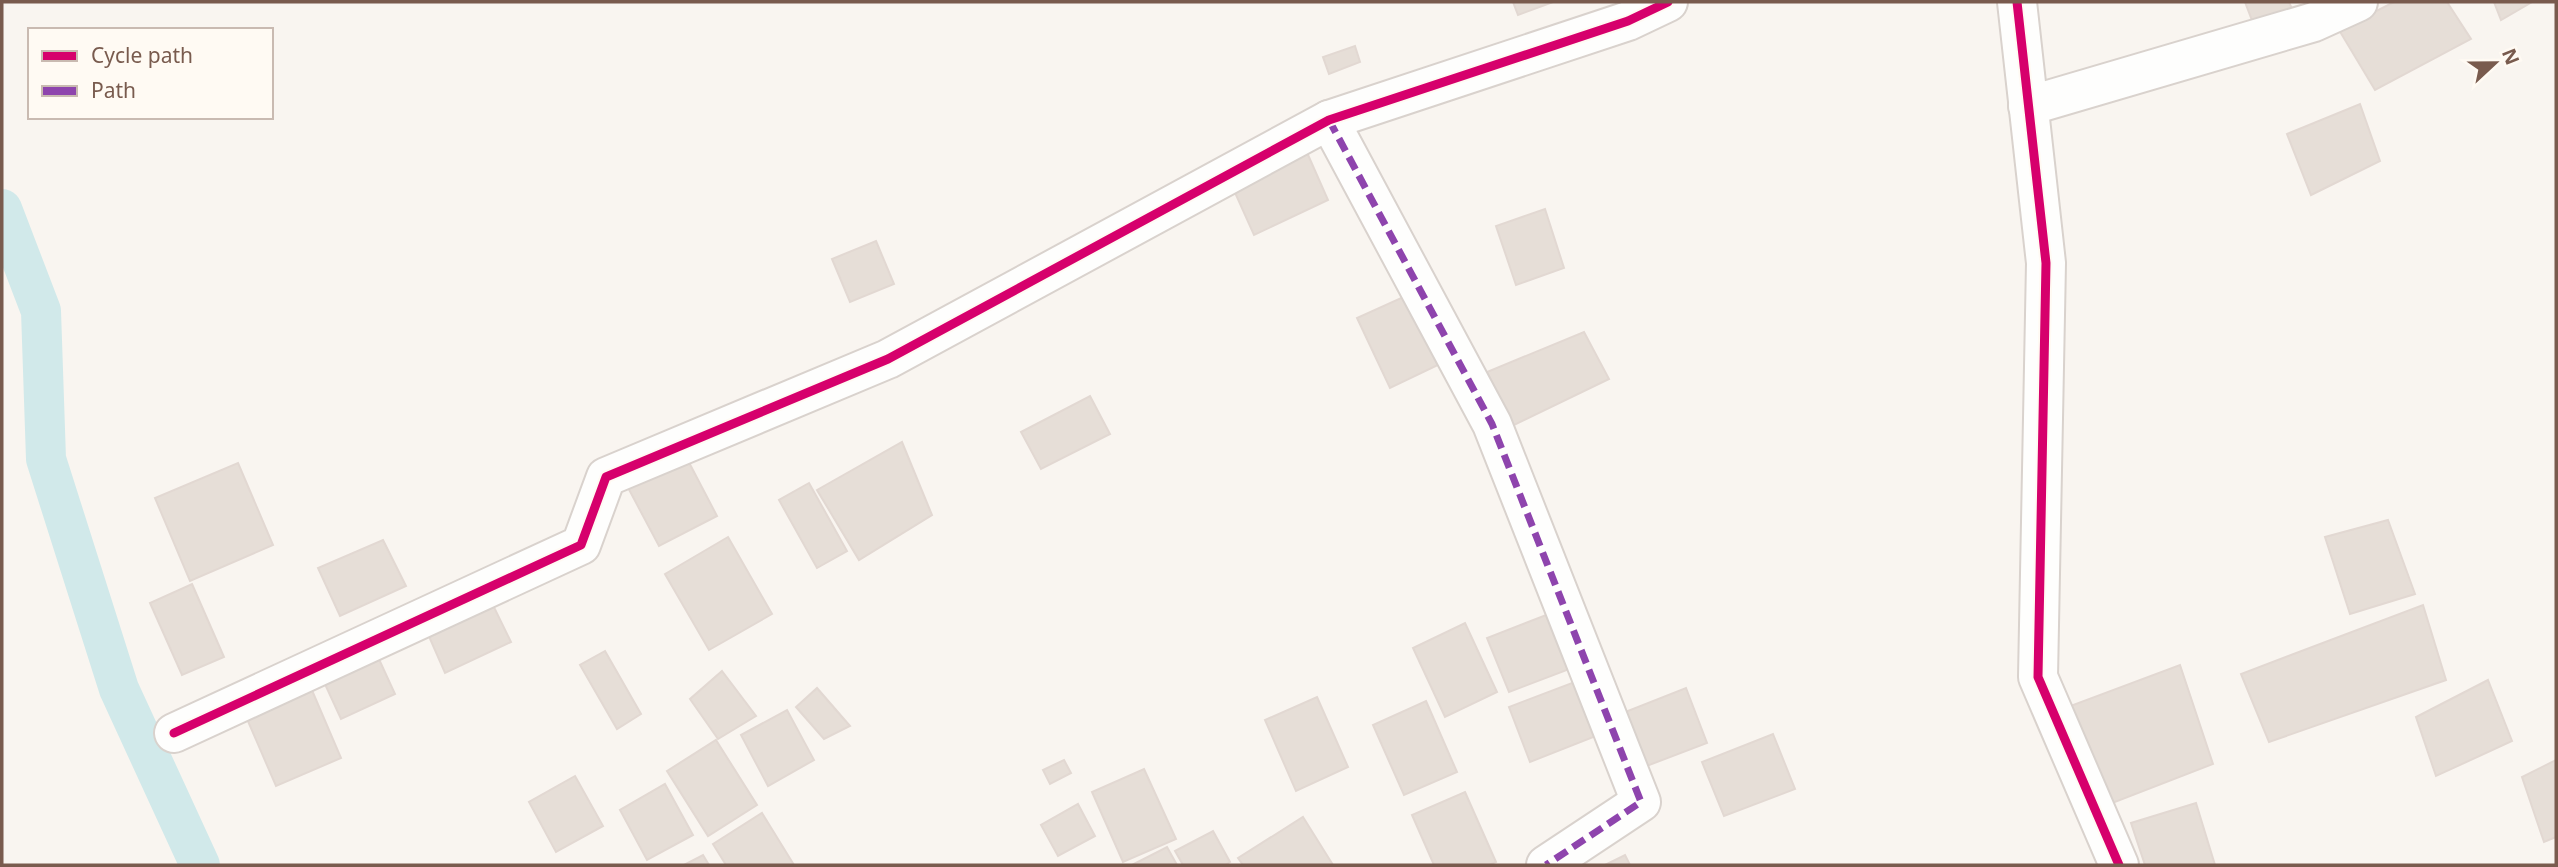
<svg xmlns="http://www.w3.org/2000/svg" width="2558" height="867" viewBox="0 0 2558 867" font-family="'Noto Sans',sans-serif">
	<style>
		.lines { fill: none; stroke-linecap: round; stroke-linejoin: round }
		.canal { stroke: #d1e9ea; stroke-width: 40 }
		.building { fill: #e6ded7; stroke: #e2d8d2; stroke-width: 2 }
		.street-casing { stroke: #d9d2cd; stroke-width: 42 }
		.street { stroke: #fefefd; stroke-width: 38 }
		.quiet { stroke: #8e44ad; stroke-width: 7; stroke-dasharray: 14 7; stroke-linecap: butt }
		.cycleway-casing { stroke: #fffaf3; stroke-width: 13 }
		.cycleway { stroke: #d6006c; stroke-width: 9 }
	</style>
	<rect width="100%" height="100%" fill="#f9f5f0"/>
	<g class="lines">
		<!-- canal -->
		<path class="canal" d="M2,209L41,311L46,459L119,689L200,865"/>
	</g>
	<!-- building -->
	<g class="building">
		<path d="M1513,2H1553L1518,15Z"/>
		<path d="M2245,2H2289L2292,9L2253,23Z"/>
		<path d="M2394,2H2447L2471,39L2375,90L2339,30Z"/>
		<path d="M2494,2H2532L2501,20Z"/>
		<path d="M1355,46L1360,62L1329,74L1323,57Z"/>
		<path d="M2360,104L2380,161L2311,195L2287,134Z"/>
		<path d="M1305,148L1328,200L1254,235L1232,186Z"/>
		<path d="M1545,209L1564,268L1516,285L1496,226Z"/>
		<path d="M876,241L894,284L850,302L832,259Z"/>
		<path d="M1410,294L1442,363L1390,388L1357,318Z"/>
		<path d="M1584,332L1609,379L1512,426L1487,372Z"/>
		<path d="M1090,396L1110,434L1041,469L1021,432Z"/>
		<path d="M902,442L932,515L859,560L817,490Z"/>
		<path d="M683,451L717,516L659,546L625,482Z"/>
		<path d="M238,463L273,545L190,581L155,498Z"/>
		<path d="M809,483L847,551L817,568L779,500Z"/>
		<path d="M2388,520L2415,594L2350,614L2325,537Z"/>
		<path d="M728,537L772,614L709,650L665,574Z"/>
		<path d="M383,540L406,586L340,616L318,568Z"/>
		<path d="M192,584L224,657L182,675L150,603Z"/>
		<path d="M489,597L511,642L445,673L424,625Z"/>
		<path d="M2423,605L2446,680L2269,742L2241,674Z"/>
		<path d="M1559,610L1580,665L1509,692L1487,638Z"/>
		<path d="M1465,623L1497,692L1445,717L1413,648Z"/>
		<path d="M372,644L395,694L341,719L318,669Z"/>
		<path d="M605,651L641,714L617,729L580,665Z"/>
		<path d="M2180,665L2213,764L2102,807L2065,708Z"/>
		<path d="M722,671L756,716L718,739L690,699Z"/>
		<path d="M1580,680L1601,734L1530,762L1509,707Z"/>
		<path d="M2488,680L2512,741L2436,776L2416,717Z"/>
		<path d="M308,681L341,758L276,786L241,705Z"/>
		<path d="M817,688L850,726L824,739L796,707Z"/>
		<path d="M1686,688L1707,743L1636,770L1615,716Z"/>
		<path d="M1317,697L1348,767L1296,791L1265,720Z"/>
		<path d="M1426,701L1457,772L1404,795L1373,725Z"/>
		<path d="M787,710L814,760L768,786L741,735Z"/>
		<path d="M1773,734L1795,789L1724,816L1702,762Z"/>
		<path d="M716,740L757,805L708,836L667,771Z"/>
		<path d="M1064,760L1071,773L1050,784L1043,770Z"/>
		<path d="M2556,760V837L2544,842L2522,777Z"/>
		<path d="M1144,769L1176,839L1123,862L1092,792Z"/>
		<path d="M575,776L603,826L556,852L529,802Z"/>
		<path d="M665,784L693,835L647,860L620,810Z"/>
		<path d="M1465,792L1496,862L1489,865H1434L1412,815Z"/>
		<path d="M2196,803L2215,865H2145L2131,823Z"/>
		<path d="M1078,804L1095,836L1058,856L1041,825Z"/>
		<path d="M762,813L794,865H726L713,844Z"/>
		<path d="M1303,817L1333,865H1243L1238,858Z"/>
		<path d="M1213,831L1230,862L1225,865H1183L1175,851Z"/>
		<path d="M1167,847L1177,865H1132Z"/>
		<path d="M703,855L709,865H684Z"/>
		<path d="M1625,855L1630,865H1605Z"/>
	</g>
	<g class="lines">
		<defs>
			<g id="street">
				<path d="M2017,2L2046,263L2038,677L2119,865"/>
				<path d="M2028,106L2314,22L2358,2"/>
				<path d="M1329,120L1492,424L1641,802L1546,865"/>
				<path d="M174,733L581,545L606,477L888,359L1329,120L1628,21L1668,2"/>
			</g>
		</defs>
		<!-- street casing -->
		<use href="#street" class="street-casing"/>
		<!-- street -->
		<use href="#street" class="street"/>
		<!-- quiet -->
		<path class="quiet" d="M1329,120L1492,424L1641,802L1546,865"/>
		<defs>
			<g id="cycleway">
				<path d="M2017,2L2046,263L2038,677L2119,865"/>
				<path d="M174,733L581,545L606,477L888,359L1329,120L1628,21L1668,2"/>
			</g>
		</defs>
		<!-- cycleway casing -->
		<use href="#cycleway" class="cycleway-casing"/>
		<!-- cycleway -->
		<use href="#cycleway" class="cycleway"/>
	</g>
	<!-- border -->
	<rect width="2558" height="867" fill="none" stroke="#795b4e" stroke-width="7"/>
	<!-- legend -->
	<rect x="28" y="28" width="245" height="91" fill="#fffaf3" stroke="#c9bab1" stroke-width="2"/>
	<rect x="42" y="51" width="35" height="10" fill="#d6006c" stroke="#c9bab1" stroke-width="2"/>
	<text x="91" y="63" font-size="21" fill="#795b4e">Cycle path</text>
	<rect x="42" y="86" width="35" height="10" fill="#8e44ad" stroke="#c9bab1" stroke-width="2"/>
	<text x="91" y="98" font-size="21" fill="#795b4e">Path</text>
	<!-- north arrow -->
	<g transform="translate(2495 63) rotate(68)" stroke="#fffaf3" stroke-width="5" paint-order="stroke">
	<path d="M0-5L12 26L0 18L-12 26Z" fill="#795b4e"/>
	<text y="-10" font-size="19" font-weight="bold" text-anchor="middle" fill="#795b4e">N</text>
	</g>
</svg>
